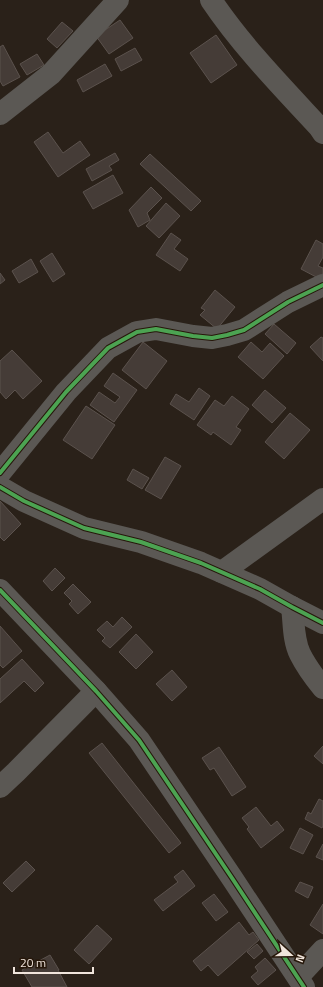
<svg xmlns="http://www.w3.org/2000/svg" width="323" height="987" viewBox="0 0 323 987" font-family="'Titillium Web',sans-serif">
	<style>
		.building { fill: #453c37; stroke: #5b524d }
		.lines { fill: none; stroke-linecap: round; stroke-linejoin: round }
		.street { stroke: #5b5854; stroke-width: 22 }
		.cycleway-casing { stroke: #26170a; stroke-width: 6 }
		.cycleway { stroke: #4ca352; stroke-width: 4 }
	</style>
	<rect width="100%" height="100%" fill="#2a2119"/>
	<!-- building -->
	<g class="building">
		<path d="M120,20L133,38L109,54L96,36Z"/>
		<path d="M62,22L73,31L57,48L47,39Z"/>
		<path d="M216,35L237,65L211,83L190,53Z"/>
		<path d="M3,45L20,77L3,86L0,81V47Z"/>
		<path d="M135,48L142,60L121,71L115,59Z"/>
		<path d="M37,54L44,65L27,75L20,64Z"/>
		<path d="M105,64L112,76L83,92L77,80Z"/>
		<path d="M48,132L63,153L80,141L90,155L58,177L34,142Z"/>
		<path d="M115,153L119,160L109,166L112,170L92,181L86,169Z"/>
		<path d="M150,154L201,201L191,211L140,164Z"/>
		<path d="M113,175L123,193L93,209L83,192Z"/>
		<path d="M151,187L162,198L147,213L150,220L138,227L129,210Z"/>
		<path d="M166,203L180,216L159,238L146,226Z"/>
		<path d="M171,233L181,240L174,249L188,259L180,271L156,255Z"/>
		<path d="M316,240L323,244V257L318,266L323,268V273L320,279L301,269Z"/>
		<path d="M52,253L65,274L53,282L40,261Z"/>
		<path d="M31,259L38,272L19,283L12,271Z"/>
		<path d="M0,273L5,280L0,284Z"/>
		<path d="M215,290L235,307L217,329L200,315L205,310L201,308Z"/>
		<path d="M274,324L296,343L287,354L265,334Z"/>
		<path d="M321,337L323,338V361L310,347Z"/>
		<path d="M143,342L167,361L146,389L122,370Z"/>
		<path d="M251,342L262,352L270,343L284,356L263,379L238,357Z"/>
		<path d="M12,350L42,381L23,399L15,390L6,399L0,392V361Z"/>
		<path d="M113,373L137,390L114,422L90,405L99,392L115,403L120,397L104,386Z"/>
		<path d="M199,388L210,396L194,420L170,404L176,394L189,402Z"/>
		<path d="M265,390L286,408L272,423L252,405Z"/>
		<path d="M232,396L249,409L236,427L241,430L231,445L213,432L211,435L197,425L215,400L224,406Z"/>
		<path d="M86,406L115,425L92,459L63,440Z"/>
		<path d="M290,413L310,430L284,459L265,442Z"/>
		<path d="M165,457L181,466L161,499L145,490Z"/>
		<path d="M133,469L149,478L142,489L127,480Z"/>
		<path d="M0,501L21,524L4,541L0,537Z"/>
		<path d="M55,568L65,578L52,591L43,581Z"/>
		<path d="M73,584L91,602L78,614L69,604L72,601L64,593Z"/>
		<path d="M122,617L132,627L110,648L102,641L105,638L97,630L107,621L113,627Z"/>
		<path d="M0,626L22,651L3,668L0,665Z"/>
		<path d="M136,634L153,652L136,669L119,652Z"/>
		<path d="M22,659L44,683L35,692L24,681L0,703V679Z"/>
		<path d="M172,670L187,687L172,701L156,684Z"/>
		<path d="M102,743L181,843L169,853L89,753Z"/>
		<path d="M323,746V764L314,756Z"/>
		<path d="M219,747L246,787L232,796L214,768L210,770L202,758Z"/>
		<path d="M319,799L323,801V826L322,828L305,819L308,812L311,814Z"/>
		<path d="M256,807L271,826L277,821L284,830L261,848L247,829L249,827L242,818Z"/>
		<path d="M300,828L313,835L303,854L290,848Z"/>
		<path d="M323,844V860L316,857Z"/>
		<path d="M26,861L35,870L12,892L3,883Z"/>
		<path d="M183,870L195,886L163,911L154,900L178,882L174,877Z"/>
		<path d="M300,882L313,887L308,898L295,891Z"/>
		<path d="M214,894L228,912L216,921L202,903Z"/>
		<path d="M323,904V934L310,925Z"/>
		<path d="M239,922L249,935L253,932L259,940L218,976L208,965L201,971L193,961Z"/>
		<path d="M97,925L112,939L89,964L74,950Z"/>
		<path d="M257,944L263,951L254,959L247,952Z"/>
		<path d="M50,955L59,970H58L67,987H32L22,970Z"/>
		<path d="M265,958L276,970L258,985L251,977L258,971L255,967Z"/>
	</g>
	<g class="lines">
		<!-- street -->
		<g class="street">
			<path d="M211,0C242,46 281,86 319,127L323,133"/>
			<path d="M0,114L51,74L118,0"/>
			<path d="M0,473L66,392L108,348L137,332L156,329L193,336L212,338L227,335L244,330L288,302L323,285"/>
			<path d="M0,487L24,501L84,528L141,542L201,563L260,589L292,607L323,623"/>
			<path d="M222,572L323,499"/>
			<path d="M0,590L96,691L139,740L232,878L304,987"/>
			<path d="M292,607C294,622 293,640 300,654C306,666 314,677 323,688"/>
			<path d="M0,787L16,772L96,691"/>
			<path d="M298,977L323,950"/>
		</g>
		<defs>
			<g id="cycleway">
				<path d="M0,473L66,392L108,348L137,332L156,329L193,336L212,338L227,335L244,330L288,302L323,285"/>
				<path d="M0,487L24,501L84,528L141,542L201,563L260,589L292,607L323,623"/>
				<path d="M0,590L96,691L139,740L232,878L304,987"/>
			</g>
		</defs>
		<!-- cycleway casing -->
		<use href="#cycleway" class="cycleway-casing"/>
		<!-- cycleway -->
		<use href="#cycleway" class="cycleway"/>
	</g>
	<!-- north arrow -->
	<g transform="translate(291 955) rotate(111)" stroke="#26170a" stroke-width="3" paint-order="stroke">
	<path d="M0-3L7 15L0 10L-7 15Z" fill="#f0e5dc"/>
	<text y="-6" font-size="11" font-weight="bold" text-anchor="middle" fill="#f0e5dc">N</text>
	</g>
	<!-- scale -->
	<path d="M14 967v6h79v-6" fill="none" stroke="#f0e5dc" stroke-width="2"/>
	<text x="20" y="967" font-size="12" fill="#f0e5dc" stroke="#26170a" stroke-width="3" paint-order="stroke">20 m</text>
</svg>
